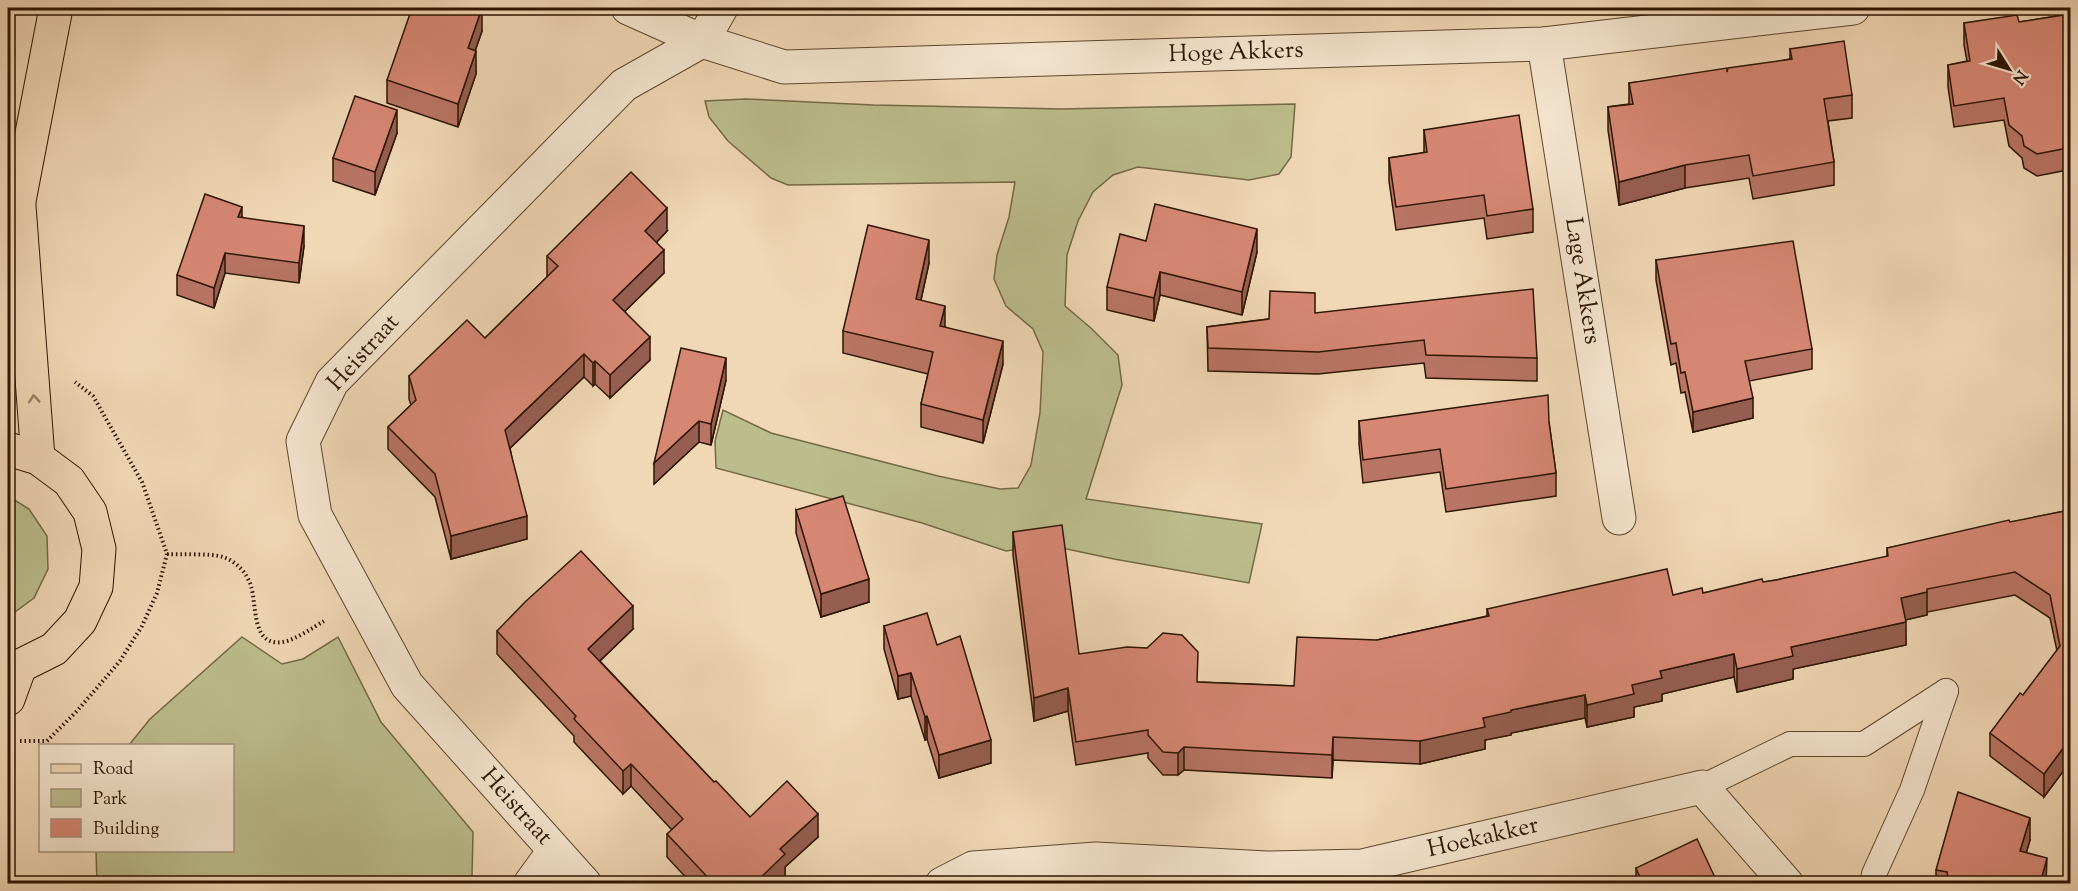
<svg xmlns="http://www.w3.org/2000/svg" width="2078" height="891" viewBox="0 0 2078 891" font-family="'Sorts Mill Goudy',serif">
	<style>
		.green { fill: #bcbd8c; stroke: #746946; stroke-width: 1.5 }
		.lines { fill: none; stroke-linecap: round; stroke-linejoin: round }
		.lane-casing { stroke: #5e462d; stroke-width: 26 }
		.street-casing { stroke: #5e462d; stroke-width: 35 }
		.primary-casing { stroke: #2d1500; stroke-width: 35 }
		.path { stroke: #2d1500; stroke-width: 4; stroke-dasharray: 1.5 3; stroke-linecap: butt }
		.lane { stroke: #f5e5cf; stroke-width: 24 }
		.street { stroke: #f5e5cf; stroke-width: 33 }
		.primary { stroke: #f0d7b5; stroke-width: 33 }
		.wall { fill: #b87464; stroke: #2d1500; stroke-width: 1.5 }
		.shaded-wall { fill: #965e51; stroke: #2d1500; stroke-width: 1.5 }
		.building { fill: #d68774; stroke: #2d1500; stroke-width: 1.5 }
		.oneway { stroke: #988064 }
		.labels { text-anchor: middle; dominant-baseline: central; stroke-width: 4.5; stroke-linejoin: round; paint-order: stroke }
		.street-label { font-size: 24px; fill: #2d1500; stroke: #f5e5cf }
	</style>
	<rect width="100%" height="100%" fill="#f0d7b5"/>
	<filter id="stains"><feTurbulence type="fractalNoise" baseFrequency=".00333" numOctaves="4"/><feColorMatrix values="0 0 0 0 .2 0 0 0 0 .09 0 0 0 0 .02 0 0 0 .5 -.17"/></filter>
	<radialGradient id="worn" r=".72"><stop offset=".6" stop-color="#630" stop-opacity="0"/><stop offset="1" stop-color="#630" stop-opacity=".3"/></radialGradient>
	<!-- green -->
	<g class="green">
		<path d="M746,99L873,105L1061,109L1295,104L1291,157L1279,174L1249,180L1138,167L1113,175L1093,192L1078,221L1067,255L1065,306L1092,329L1118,355L1122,385L1086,499L1262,524L1249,583L1114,559L1048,545L1006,551L922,523L716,468L715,441L723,410L771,433L938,476L1000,489L1018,488L1031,465L1040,413L1043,352L1033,329L1006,306L994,279L997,255L1009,217L1015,182L788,185L771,178L728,141L709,117L705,101Z"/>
		<path d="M8,496L29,509L47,536L48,569L34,598L8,617Z"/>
		<path d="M242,637L282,664L303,659L338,637L381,722L473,832L472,876L467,883H97L96,851L232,850V746L129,745L150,719Z"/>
	</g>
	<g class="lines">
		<defs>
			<g id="lane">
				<path d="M1702,787L1790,744H1864L1946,691"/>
				<path d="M1872,884L1874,874L1912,790L1946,691"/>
			</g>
			<g id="street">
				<path d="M628,8L702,41L784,67L1544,44L1853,8"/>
				<path d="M1544,44L1619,518"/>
				<path d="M530,884L554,851"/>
				<path d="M585,884L407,685L315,515L303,441L332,382L624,85L702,41L721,8"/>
				<path d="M942,884L973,868L1096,859L1267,868L1362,866L1702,787L1787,884"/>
			</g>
			<g id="primary">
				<path d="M19,206L38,458"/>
				<path d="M14,227L56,8"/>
				<path d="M8,449L38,458L69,481L90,512L99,549L96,587L80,621L54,649L20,666L8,668"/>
				<path d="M8,699L20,666"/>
			</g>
		</defs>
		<!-- lane casing -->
		<use href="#lane" class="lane-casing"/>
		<!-- street casing -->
		<use href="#street" class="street-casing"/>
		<!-- primary casing -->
		<use href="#primary" class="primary-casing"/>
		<!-- path -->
		<g class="path">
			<path d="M167,554C181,555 210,553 223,557C236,561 247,573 251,586C257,605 251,647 283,642C295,640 314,627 324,621"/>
			<path d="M20,741H47L77,711L120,661L142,626L157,593L167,554L142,482L93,396L75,382"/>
		</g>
		<!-- lane -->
		<use href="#lane" class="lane"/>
		<!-- street -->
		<use href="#street" class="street"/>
		<!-- primary -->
		<use href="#primary" class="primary"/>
	</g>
	<!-- wall -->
	<g class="wall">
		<path d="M2070,14V184L2068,170L2037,176L2024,168L2022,158L2009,146L2004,120L1954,127L1948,87V65L1967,61L1964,45V23L2019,22Z"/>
		<path d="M482,31L475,51L476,74L458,127L387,103V80Z"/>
		<path d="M1790,49L1852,95V118L1828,121L1834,162V185L1753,199L1749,178L1685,188L1619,205L1608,130V107L1629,104V83L1727,72L1790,59Z"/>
		<path d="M1424,130L1533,209V232L1487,239L1484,218L1396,230L1389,181V158L1424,153Z"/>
		<path d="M397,133L375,195L333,181V158Z"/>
		<path d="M242,217L304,246L299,283L225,273L214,308L177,295V275Z"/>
		<path d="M667,231L657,242L664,273L625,311L650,360L610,398L595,384L593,386L584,377L510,448L527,539L451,559L435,497L388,449V427L411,405L409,399V376L485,338L547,277V256Z"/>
		<path d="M1146,241L1257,252L1242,315L1160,295L1154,321L1107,310V287Z"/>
		<path d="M1656,260L1812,349V369L1749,381L1753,418L1693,432L1685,392L1681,393L1676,363L1671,365L1656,280Z"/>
		<path d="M929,263L921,300L945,327L1003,364L983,443L921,427V404L928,374L843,353V331Z"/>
		<path d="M1315,313L1537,358V381L1426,378L1424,363L1318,374L1208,371L1207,327Z"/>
		<path d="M726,380L711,445L699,442L654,484Z"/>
		<path d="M1359,421L1549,422L1556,473V496L1446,512L1440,472L1363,483L1359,444Z"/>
		<path d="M796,510L869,602L821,617L796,533Z"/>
		<path d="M2070,510V762L2044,797L1990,756V733L2023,695L2057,651L2050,618L2015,595L1927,612V615L1905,620L1906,645L1793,669V679L1737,692L1734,677L1662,694V701L1634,707V717L1587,727L1585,718L1511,733V735L1485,740V749L1420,764L1333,760L1332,778L1184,770L1178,775H1163L1148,758V753L1076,765L1068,711L1034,721L1013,555V532L1079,654L1198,682L1294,686L1377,640L1487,616V609L1703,593L1776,580L1887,557V548Z"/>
		<path d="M884,626L937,645L991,763L939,778L927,739L925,740L911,696L898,699L884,649Z"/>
		<path d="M633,629L600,661L714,782L750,817L818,837L785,867V877L779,884H692L667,857V834L672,830L631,786L623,794L574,742V736L497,654V631Z"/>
		<path d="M2030,840L2026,853L2047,881L2046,884H1936V870Z"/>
		<path d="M1636,868L1718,884H1636Z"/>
	</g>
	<!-- shaded-wall -->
	<g class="shaded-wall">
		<path d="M482,8V31L468,71V48Z"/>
		<path d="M476,51V74L458,127V104Z"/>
		<path d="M397,110V133L375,195V172Z"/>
		<path d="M1685,165V188L1619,205V182Z"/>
		<path d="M242,207V227L238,217Z"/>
		<path d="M667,208V231L645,254V231Z"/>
		<path d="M304,226V246L299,283V263Z"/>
		<path d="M1257,229V252L1242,315V292Z"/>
		<path d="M929,240V263L916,322V299Z"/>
		<path d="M664,250V273L613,323V300Z"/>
		<path d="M225,253V273L214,308V288Z"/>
		<path d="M1160,272V295L1154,321V298Z"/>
		<path d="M945,306V329L940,326Z"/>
		<path d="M650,337V360L610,398V375Z"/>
		<path d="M1003,341V364L983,443V420Z"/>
		<path d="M584,354V377L505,453V430Z"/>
		<path d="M726,358V380L711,445V424Z"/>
		<path d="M595,361V384L593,386V363Z"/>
		<path d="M1753,398V418L1693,432V412Z"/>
		<path d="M699,421V442L654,484V463Z"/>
		<path d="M527,516V539L451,559V536Z"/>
		<path d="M869,579V602L821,617V594Z"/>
		<path d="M1927,592V615L1901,621V598Z"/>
		<path d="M633,606V629L588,672V649Z"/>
		<path d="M1906,622V645L1793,669V679L1737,692V669L1791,647Z"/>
		<path d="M1734,654V677L1662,694V701L1634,707V717L1587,727V705L1660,671Z"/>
		<path d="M911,673V696L898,699V676Z"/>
		<path d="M1068,688V711L1034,721V698Z"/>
		<path d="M1585,695V718L1511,733V735L1485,740V749L1420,764V741L1483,718L1511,710Z"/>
		<path d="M927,716V739L925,740V717Z"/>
		<path d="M1333,737V760L1332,778V755Z"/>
		<path d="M2070,739V762L2044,797V774Z"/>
		<path d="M991,740V763L939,778V755Z"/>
		<path d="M1184,747V770L1178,775V753Z"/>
		<path d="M631,764V786L623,794V771Z"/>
		<path d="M818,814V837L785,867V877L779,884H754L780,849Z"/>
		<path d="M2030,818V840L2020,874V851Z"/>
		<path d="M2047,858L2046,884H2040Z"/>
	</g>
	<!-- building -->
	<g class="building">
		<path d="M412,8H482L468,48L476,51L458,104L387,80Z"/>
		<path d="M2070,14V162L2068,148L2037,154L2024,146L2022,136L2009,125L2004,98L1954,106L1948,65L1970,61L1964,23L2017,15L2019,22Z"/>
		<path d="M1844,41L1852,95L1824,99L1834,162L1753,176L1749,155L1685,165L1619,182L1608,107L1633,104L1629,83L1727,68V72L1728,68L1792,59L1790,49Z"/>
		<path d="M355,96L397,110L375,172L333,158Z"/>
		<path d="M1519,115L1533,209L1487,216L1484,195L1396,207L1389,158L1427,152L1424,130Z"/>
		<path d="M631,172L667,208L645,231L664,250L613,300L650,337L610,375L595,361L593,363L584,354L505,430L527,516L451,536L435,474L388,427L416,400L409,376L467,320L485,338L558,266L547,256Z"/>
		<path d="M205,194L242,207L238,217L304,226L299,263L225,253L214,288L177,275Z"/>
		<path d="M1155,204L1257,229L1242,292L1160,272L1154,298L1107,287L1120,234L1146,241Z"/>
		<path d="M868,225L929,240L916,299L945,306L940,326L1003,341L983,420L921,404L933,352L843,331Z"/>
		<path d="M1793,241L1812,349L1745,361L1753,398L1693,412L1685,372L1681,373L1676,343L1671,344L1656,260Z"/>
		<path d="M1533,289L1537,358L1426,355L1424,340L1318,352L1208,348L1207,327L1269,319L1270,291L1315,293V313Z"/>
		<path d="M681,348L726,358L711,424L699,421L654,463Z"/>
		<path d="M1548,395L1549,422L1556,473L1446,489L1440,449L1363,460L1359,421Z"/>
		<path d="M843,496L869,579L821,594L796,510Z"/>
		<path d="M2070,510V739L2044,774L1990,733L2020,693L2023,695L2060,646L2050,595L2015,572L1927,589V592L1901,598L1906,622L1791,647L1793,656L1737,669L1734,654L1660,671L1662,678L1632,685L1634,694L1587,705L1585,695L1511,710V712L1483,718L1485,727L1420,741L1333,737L1332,755L1184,747L1178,753L1163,752L1148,735V730L1076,742L1068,688L1034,698L1013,532L1062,525L1079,654L1127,647L1147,648L1163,633L1182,635L1198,652L1197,682L1294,686L1297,637L1377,640L1489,616L1487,609L1667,569L1673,595L1702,588L1703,593L1762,579L1763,582L1776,580L1888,556L1887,548L2009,520L2010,522Z"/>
		<path d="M581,551L633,606L588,649L714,782L716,781L750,817L787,781L818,814L780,849L785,854L754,884H714L667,834L683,819L631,764L623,771L574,719L576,716L497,631L525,602Z"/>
		<path d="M927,613L937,645L960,636L991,740L939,755L927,716L925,717L911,673L898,676L884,626Z"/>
		<path d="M1958,792L2030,818L2020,851L2047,858L2040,884H1949L1947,872L1936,870Z"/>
		<path d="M1697,839L1718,884H1643L1636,868Z"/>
	</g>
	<!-- one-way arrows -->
	<defs><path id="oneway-chevron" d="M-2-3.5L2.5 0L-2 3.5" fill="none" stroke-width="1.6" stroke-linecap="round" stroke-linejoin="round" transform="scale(1.5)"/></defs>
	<use class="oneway" href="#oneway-chevron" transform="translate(34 399) rotate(-94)"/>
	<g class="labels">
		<!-- street labels -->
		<g class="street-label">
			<text transform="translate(1236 53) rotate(-2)">Hoge Akkers</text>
			<text transform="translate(1582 281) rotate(81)">Lage Akkers</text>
			<text transform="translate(364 353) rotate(-48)">Heistraat</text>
			<text transform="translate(516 807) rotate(48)">Heistraat</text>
			<text transform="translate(1483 838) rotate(-13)">Hoekakker</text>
		</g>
	</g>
	<!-- margin -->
	<rect width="2078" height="891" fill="none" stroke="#f0d7b5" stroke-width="30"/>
	<rect x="9" y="9" width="2060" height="873" fill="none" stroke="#2d1500" stroke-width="3"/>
	<rect x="15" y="15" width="2048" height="861" fill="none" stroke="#2d1500" stroke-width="1.5"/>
	<!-- legend -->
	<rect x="39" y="744" width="195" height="108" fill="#f5e5cf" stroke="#a5927c" stroke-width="1.5"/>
	<rect x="51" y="764" width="30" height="9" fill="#f0d7b5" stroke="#a5927c" stroke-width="1.5"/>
	<text x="93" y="774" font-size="18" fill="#2d1500">Road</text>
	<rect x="51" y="789" width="30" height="18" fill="#bcbd8c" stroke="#a5927c" stroke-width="1.5"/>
	<text x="93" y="804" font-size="18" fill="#2d1500">Park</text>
	<rect x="51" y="819" width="30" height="18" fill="#d68774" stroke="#a5927c" stroke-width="1.5"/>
	<text x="93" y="834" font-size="18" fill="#2d1500">Building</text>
	<!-- north arrow -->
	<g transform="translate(2009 69) rotate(127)" stroke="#f5e5cf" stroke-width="4.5" paint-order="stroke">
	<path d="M0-4.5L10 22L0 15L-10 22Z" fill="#2d1500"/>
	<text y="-9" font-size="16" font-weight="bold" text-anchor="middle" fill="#2d1500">N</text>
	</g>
	<rect width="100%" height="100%" filter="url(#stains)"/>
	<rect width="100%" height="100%" fill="url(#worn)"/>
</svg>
